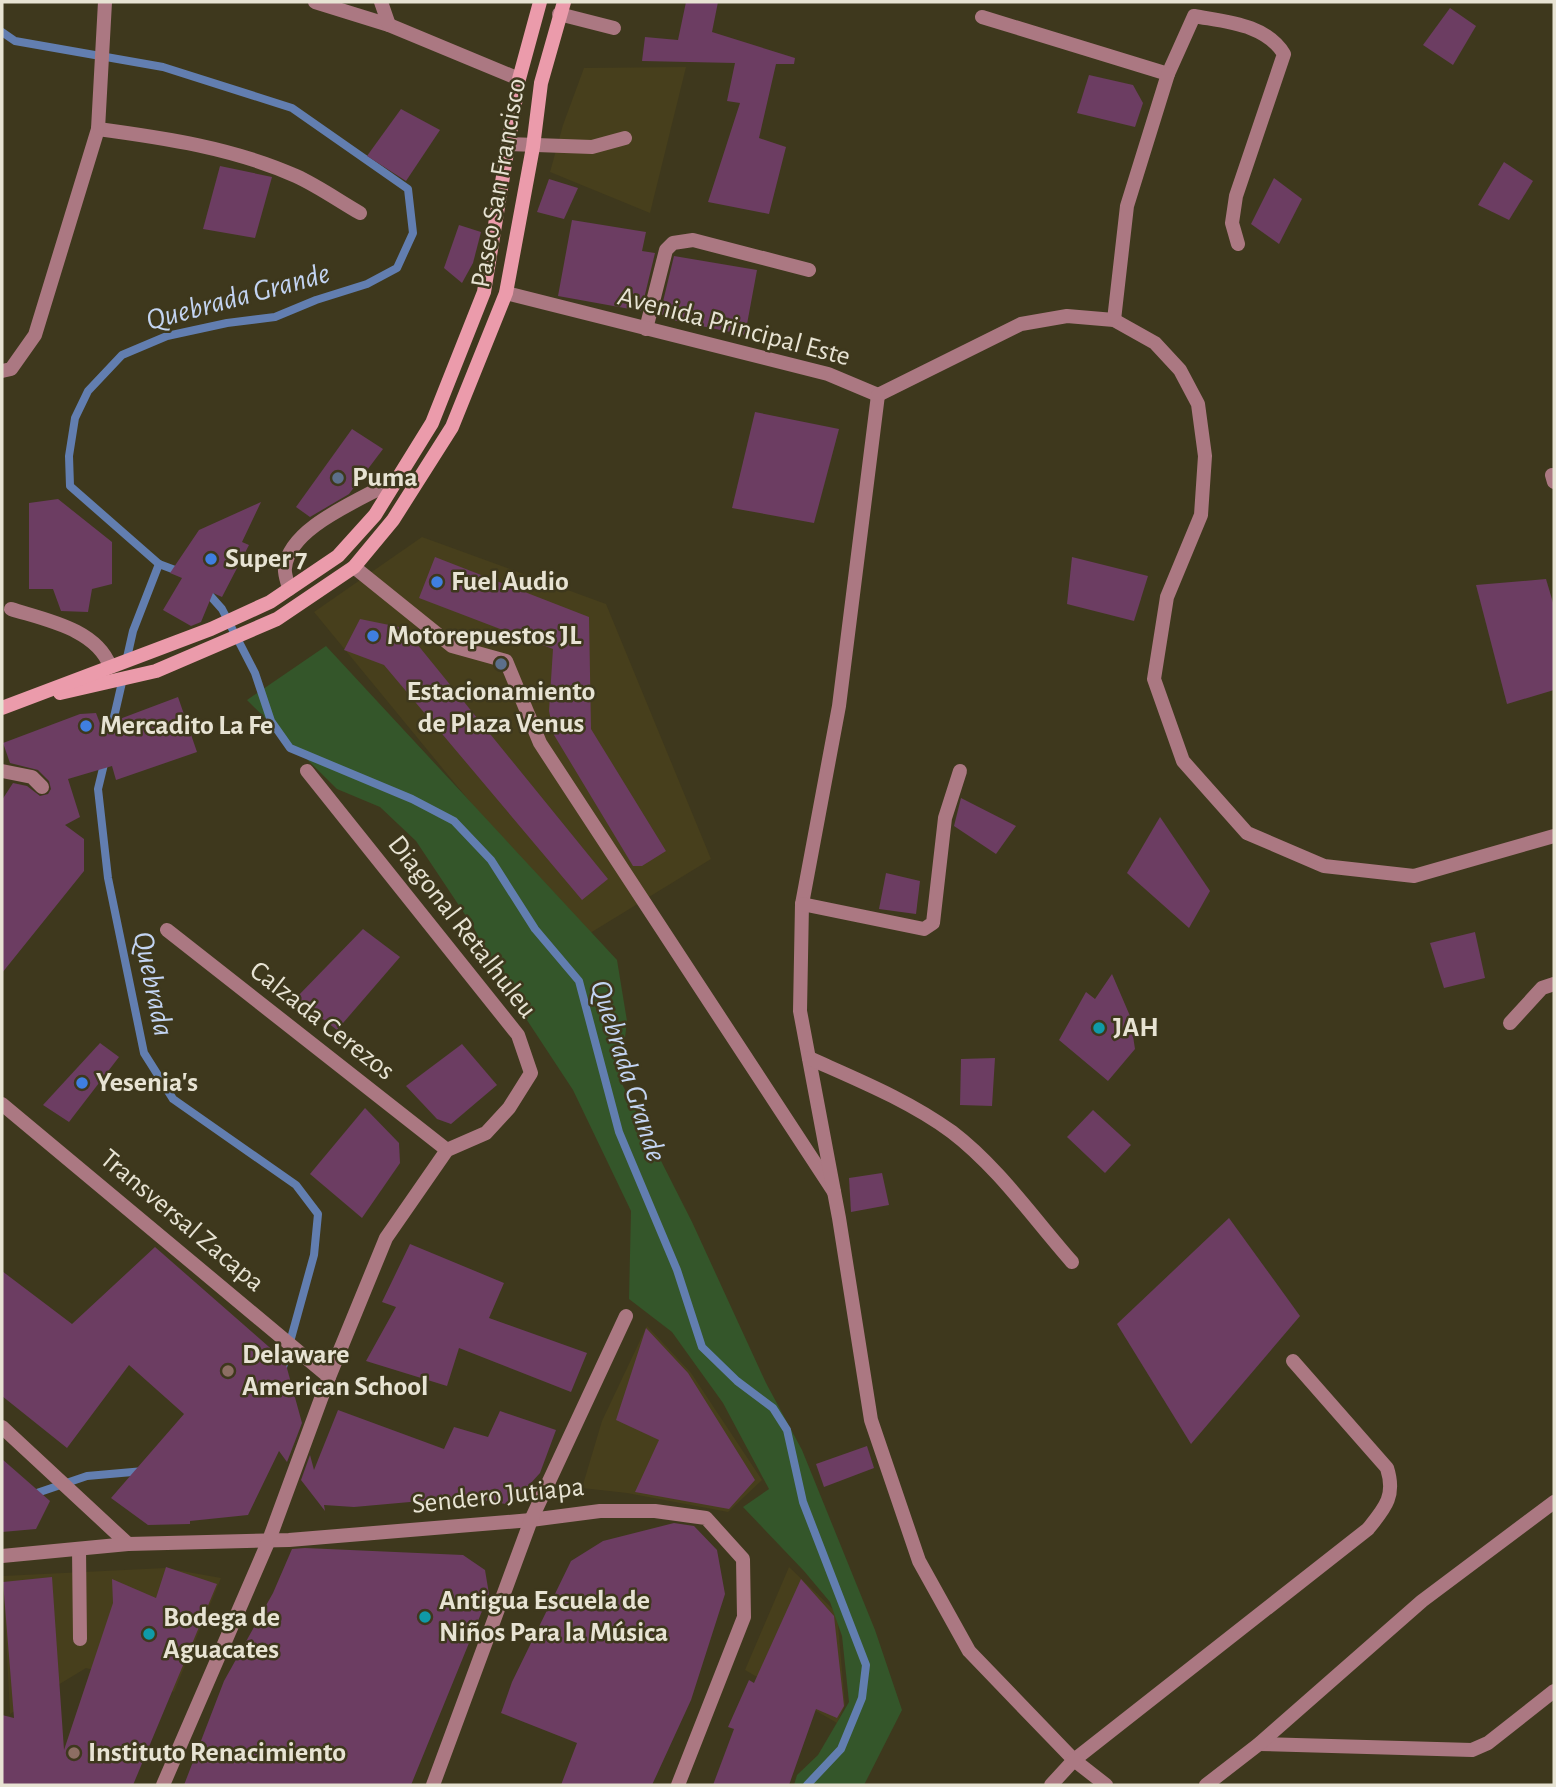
<svg xmlns="http://www.w3.org/2000/svg" width="1556" height="1787" viewBox="0 0 1556 1787" font-family="'Alegreya Sans',sans-serif">
	<style>
		.built { fill: #473f1c }
		.green { fill: #34562a }
		.lines { fill: none; stroke-linecap: round; stroke-linejoin: round }
		.stream { stroke: #627eb0; stroke-width: 8 }
		.building { fill: #6c3d62 }
		.lane { stroke: #ab7882; stroke-width: 14 }
		.street { stroke: #ab7882; stroke-width: 14 }
		.secondary { stroke: #eb9bab; stroke-width: 14 }
		.service-dot { fill: #5c6f8a; stroke: #3e381d; stroke-width: 2.5 }
		.shop-dot { fill: #3f7fe0; stroke: #3e381d; stroke-width: 2.5 }
		.culture-dot { fill: #0f9aa8; stroke: #3e381d; stroke-width: 2.5 }
		.education-dot { fill: #8d6e63; stroke: #3e381d; stroke-width: 2.5 }
		.labels { text-anchor: middle; dominant-baseline: central; stroke-width: 5; stroke-linejoin: round; paint-order: stroke }
		.street-label { font-size: 28px; fill: #e7e3d3; stroke: #3e381d }
		.poi-label { font-size: 28px; font-weight: bold; fill: #e7e3d3; stroke: #3e381d; text-anchor: start }
		.water-label { font-size: 30px; font-style: italic; fill: #c3d4f2; stroke: #3e381d }
	</style>
	<rect width="100%" height="100%" fill="#3e381d"/>
	<!-- built -->
	<g class="built">
		<path d="M686,67L650,213L550,172L563,125L584,68Z"/>
		<path d="M422,537L606,604L711,859L582,938L314,612Z"/>
		<path d="M647,1326L691,1373L762,1480L728,1512L627,1493L582,1488L602,1421Z"/>
		<path d="M789,1567L837,1613L845,1705L837,1723L745,1670Z"/>
		<path d="M165,1568L221,1578L174,1692L86,1668L10,1714L3,1576Z"/>
	</g>
	<!-- green -->
	<path class="green" d="M326,646L617,960L627,1021L620,1080L692,1222L766,1383L802,1450L875,1630L902,1710L864,1785H794L797,1775L818,1755L849,1702L842,1636L830,1602L804,1571L743,1507L769,1489L723,1403L672,1332L629,1299L631,1211L573,1090L494,970L474,928L416,841L380,807L337,789L247,700Z"/>
	<g class="lines">
		<!-- stream -->
		<g class="stream">
			<path d="M2,32L15,41L163,67L292,108L408,189L413,233L397,268L367,284L316,300L275,317L227,323L167,336L122,355L88,391L75,418L69,456L70,486L159,564L183,573"/>
			<path d="M206,591L222,609L255,673L271,721L290,748L412,799L454,821L491,860L535,929L579,981L619,1132L677,1270L702,1347L737,1381L773,1408L787,1430L803,1502L866,1665L862,1698L841,1749L807,1785"/>
			<path d="M126,662L133,631L159,564"/>
			<path d="M111,730L123,678"/>
			<path d="M105,760L98,789L108,878L144,1053L173,1099L296,1185L318,1214L314,1255L282,1371"/>
			<path d="M31,1495L87,1476L144,1471"/>
		</g>
	</g>
	<!-- building -->
	<g class="building">
		<path d="M686,2H718L712,32L795,58L794,64H776L759,138L786,147L769,214L708,202L740,103L727,101L735,63L642,61L645,37L678,40Z"/>
		<path d="M1450,8L1476,26L1453,65L1423,45Z"/>
		<path d="M1089,75L1133,85L1143,103L1135,127L1077,113Z"/>
		<path d="M401,109L440,130L406,181L367,156Z"/>
		<path d="M1504,162L1533,181L1509,220L1478,205Z"/>
		<path d="M220,166L272,177L255,238L203,229Z"/>
		<path d="M1274,178L1302,199L1279,244L1251,224Z"/>
		<path d="M549,179L578,188L564,219L537,212Z"/>
		<path d="M572,220L646,232L642,251L655,253L641,311L558,296Z"/>
		<path d="M459,225L481,232L473,263L462,283L444,268Z"/>
		<path d="M674,256L757,270L745,335L667,319V316L660,314Z"/>
		<path d="M755,412L839,429L814,523L732,508Z"/>
		<path d="M352,429L383,449L349,494L310,517L296,507Z"/>
		<path d="M58,499L112,542V584L92,589L88,612L61,611L53,589H29V503Z"/>
		<path d="M261,502L242,542L249,545L222,597L213,593L201,622L191,626L163,610L182,578L170,573L199,530Z"/>
		<path d="M435,557L589,617L591,729L666,851L642,866H633L554,735L549,711L553,649L419,598Z"/>
		<path d="M1072,557L1148,576L1134,621L1067,604Z"/>
		<path d="M1546,579L1554,606V690L1507,704L1476,585Z"/>
		<path d="M360,619L404,628L608,879L582,900L384,665L344,650Z"/>
		<path d="M178,697L197,752L116,780L112,766L68,779L80,817L65,825L84,839V871L2,973V800L13,783L27,786L40,796L48,794L51,789L49,781L38,770L10,763L3,743L80,714L96,713L101,726Z"/>
		<path d="M961,798L1016,826L996,854L954,826Z"/>
		<path d="M1160,817L1210,891L1189,928L1127,873Z"/>
		<path d="M886,873L920,881L916,914L879,909Z"/>
		<path d="M363,929L400,957L337,1030L296,998Z"/>
		<path d="M1475,932L1485,978L1444,988L1430,943Z"/>
		<path d="M1112,974L1130,1016L1135,1049L1108,1081L1059,1040L1086,992L1095,999Z"/>
		<path d="M100,1043L119,1057L69,1122L43,1105Z"/>
		<path d="M462,1044L497,1085L451,1124L437,1119L406,1086Z"/>
		<path d="M995,1058L992,1106L960,1105L961,1059Z"/>
		<path d="M365,1108L399,1143L400,1163L362,1218L310,1174Z"/>
		<path d="M1093,1110L1131,1145L1105,1173L1067,1137Z"/>
		<path d="M882,1173L889,1205L851,1212L849,1178Z"/>
		<path d="M1229,1218L1300,1316L1191,1444L1117,1324Z"/>
		<path d="M410,1244L504,1283L489,1318L587,1353L571,1392L459,1348L447,1386L366,1361L396,1307L382,1302Z"/>
		<path d="M155,1247L285,1361L302,1423L287,1462L279,1451L248,1515L190,1521V1524L148,1525L111,1498L184,1414L129,1365L67,1448L2,1396V1271L72,1324Z"/>
		<path d="M646,1328L688,1373L755,1480L729,1509L635,1492L659,1440L616,1420Z"/>
		<path d="M338,1410L444,1449L454,1427L488,1437L500,1411L556,1430L540,1473L511,1505L466,1497L354,1507L324,1505L325,1511L301,1480L310,1455L314,1470Z"/>
		<path d="M867,1446L874,1468L824,1487L816,1464Z"/>
		<path d="M2,1459L50,1501L36,1529L2,1532Z"/>
		<path d="M674,1523L694,1526L717,1550L725,1594L691,1700L652,1785H561L577,1743L501,1713L512,1682L571,1561L603,1541Z"/>
		<path d="M305,1548L463,1555L485,1570L489,1594L411,1785H184L224,1681L273,1593L292,1549Z"/>
		<path d="M166,1567L217,1584L133,1785H2V1715L14,1718L3,1582L52,1577L64,1750L113,1603L112,1579L156,1598Z"/>
		<path d="M801,1579L834,1616L844,1706L837,1718L816,1709L789,1785H713L734,1729L728,1727L749,1680L754,1683Z"/>
	</g>
	<g class="lines">
		<!-- lane -->
		<g class="lane">
			<path d="M559,14L614,28"/>
			<path d="M508,144L592,147L625,138"/>
			<path d="M646,329L666,250L673,243L693,240L809,270"/>
			<path d="M354,567L452,646L506,661L540,743L834,1192"/>
			<path d="M289,589C288,583 284,574 285,568C289,525 367,498 400,477"/>
			<path d="M11,609C46,620 96,629 110,666"/>
			<path d="M2,771L32,777L42,787"/>
			<path d="M79,1549L80,1639"/>
		</g>
		<!-- street -->
		<g class="street">
			<path d="M315,2L389,25L519,79"/>
			<path d="M381,2L389,25"/>
			<path d="M982,17L1168,74L1194,16C1226,22 1266,24 1284,54L1236,196L1232,223L1238,244"/>
			<path d="M98,129C165,138 233,148 296,176C318,186 339,201 360,213"/>
			<path d="M506,293L828,374L878,395L1021,324L1067,316L1114,320L1155,343L1180,370L1198,404L1205,456L1201,515L1167,597L1154,679L1183,761L1247,833L1324,866L1414,876L1554,836"/>
			<path d="M1114,320L1127,206L1168,74"/>
			<path d="M2,371L11,369L35,335L98,129L105,2"/>
			<path d="M878,395L839,706L802,904L800,1011L839,1218L871,1420L919,1561L969,1651L1074,1760L1106,1785"/>
			<path d="M1552,475L1554,482"/>
			<path d="M802,904L924,929L933,923L945,818L960,771"/>
			<path d="M167,930L447,1150"/>
			<path d="M1510,1023L1542,988L1554,984"/>
			<path d="M809,1058C858,1080 908,1100 952,1132C998,1167 1034,1219 1072,1262"/>
			<path d="M2,1104L329,1377"/>
			<path d="M2,1427L128,1544"/>
			<path d="M2,1556L128,1544L289,1540L531,1520L600,1511H655L706,1518L743,1559L744,1617L678,1785"/>
			<path d="M1259,1744L1472,1750L1488,1743L1554,1691"/>
			<path d="M163,1785L269,1540L329,1377L386,1238L447,1150L486,1133L509,1108L531,1073L518,1035L307,771"/>
			<path d="M433,1785L531,1520L626,1316"/>
			<path d="M1051,1785L1074,1760L1368,1529C1385,1508 1396,1496 1387,1468L1293,1361"/>
			<path d="M1206,1785L1259,1744L1422,1601L1554,1502"/>
		</g>
		<!-- secondary -->
		<g class="secondary">
			<path d="M60,693L156,671L277,619L354,567L393,520L452,427L506,293L533,147L541,83L564,2"/>
			<path d="M2,708L211,629L270,602L338,556L375,515L432,423L484,292L519,79L540,2"/>
		</g>
	</g>
	<!-- markers -->
	<g class="service-dot">
		<circle cx="338" cy="478" r="7"/>
		<circle cx="501" cy="664" r="7"/>
	</g>
	<g class="shop-dot">
		<circle cx="211" cy="559" r="7"/>
		<circle cx="437" cy="582" r="7"/>
		<circle cx="373" cy="636" r="7"/>
		<circle cx="86" cy="726" r="7"/>
		<circle cx="82" cy="1083" r="7"/>
	</g>
	<g class="culture-dot">
		<circle cx="1099" cy="1028" r="7"/>
		<circle cx="425" cy="1617" r="7"/>
		<circle cx="149" cy="1634" r="7"/>
	</g>
	<g class="education-dot">
		<circle cx="228" cy="1371" r="7"/>
		<circle cx="74" cy="1753" r="7"/>
	</g>
	<g class="labels">
		<!-- street labels -->
		<g class="street-label">
			<text transform="translate(499 183) rotate(-80)">Paseo San Francisco</text>
			<text transform="translate(734 327) rotate(15)">Avenida Principal Este</text>
			<text transform="translate(462 927) rotate(52)">Diagonal Retalhuleu</text>
			<text transform="translate(322 1021) rotate(38)">Calzada Cerezos</text>
			<text transform="translate(182 1221) rotate(40)">Transversal Zacapa</text>
			<text transform="translate(498 1496) rotate(-6)">Sendero Jutiapa</text>
		</g>
		<!-- poi labels -->
		<g class="poi-label">
			<text x="352" y="478">Puma</text>
			<text x="225" y="559">Super 7</text>
			<text x="451" y="582">Fuel Audio</text>
			<text x="387" y="636">Motorepuestos JL</text>
			<text x="501" y="692" text-anchor="middle">Estacionamiento<tspan x="501" dy="32">de Plaza Venus</tspan></text>
			<text x="100" y="726">Mercadito La Fe</text>
			<text x="1113" y="1028">JAH</text>
			<text x="96" y="1083">Yesenia's</text>
			<text x="242" y="1355">Delaware<tspan x="242" dy="32">American School</tspan></text>
			<text x="439" y="1601">Antigua Escuela de<tspan x="439" dy="32">Niños Para la Música</tspan></text>
			<text x="163" y="1618">Bodega de<tspan x="163" dy="32">Aguacates</tspan></text>
			<text x="88" y="1753">Instituto Renacimiento</text>
		</g>
		<!-- water labels -->
		<g class="water-label">
			<text transform="translate(238 297) rotate(-15)">Quebrada Grande</text>
			<text transform="translate(153 984) rotate(78)">Quebrada</text>
			<text transform="translate(628 1071) rotate(72)">Quebrada Grande</text>
		</g>
	</g>
	<!-- border -->
	<rect width="1556" height="1787" fill="none" stroke="#e7e3d3" stroke-width="7"/>
</svg>
